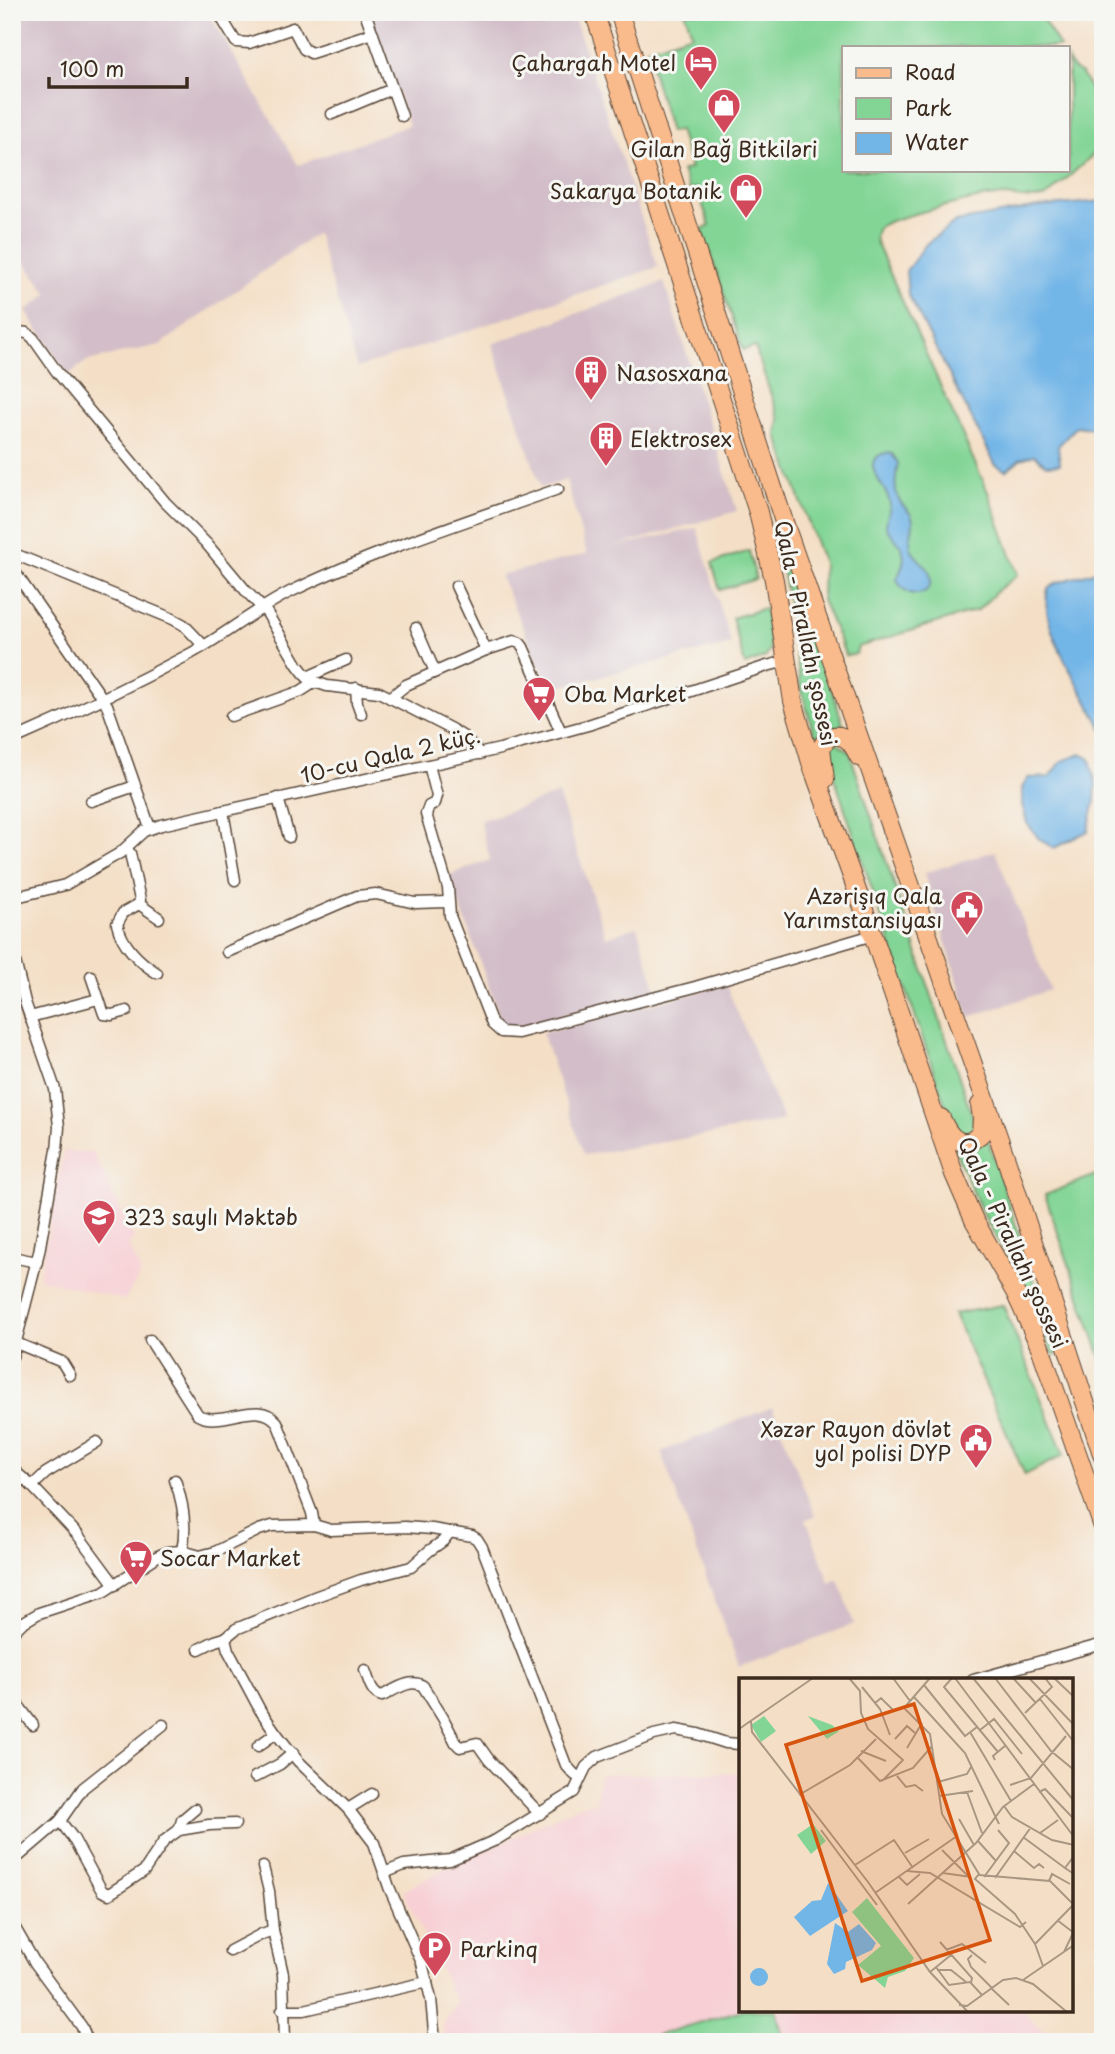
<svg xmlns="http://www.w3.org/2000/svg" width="1115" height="2054" viewBox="0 0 1115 2054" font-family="'Playpen Sans',sans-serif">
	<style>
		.built { fill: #f7cfd4 }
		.industrial { fill: #d2bdc8 }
		.green { fill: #83d596; stroke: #5f805a; stroke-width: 2 }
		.water { fill: #72b5e7; stroke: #567082; stroke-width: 2 }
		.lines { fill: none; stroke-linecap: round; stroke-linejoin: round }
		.minor-casing { stroke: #574537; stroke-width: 13 }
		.primary-casing { stroke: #574537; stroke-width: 20 }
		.minor { stroke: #fff; stroke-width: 10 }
		.primary { stroke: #fabb8c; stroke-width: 18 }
		.labels { text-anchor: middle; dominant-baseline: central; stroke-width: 6; stroke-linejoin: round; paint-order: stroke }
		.poi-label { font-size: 21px; fill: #3b2a1e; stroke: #f6f6f2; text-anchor: start }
		.street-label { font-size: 21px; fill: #3b2a1e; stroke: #f6f6f2 }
		.inset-road { fill: none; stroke: #aa9783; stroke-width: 2 }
		.view { fill: #d7540e; fill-opacity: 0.15; stroke: #d7540e; stroke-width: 3.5 }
		.inset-edge { fill: none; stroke: #3b2a1e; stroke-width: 3.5 }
	</style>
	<rect width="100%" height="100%" fill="#f6f6f2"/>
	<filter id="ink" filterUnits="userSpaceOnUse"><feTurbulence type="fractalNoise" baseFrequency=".0143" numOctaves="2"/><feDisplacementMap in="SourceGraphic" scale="14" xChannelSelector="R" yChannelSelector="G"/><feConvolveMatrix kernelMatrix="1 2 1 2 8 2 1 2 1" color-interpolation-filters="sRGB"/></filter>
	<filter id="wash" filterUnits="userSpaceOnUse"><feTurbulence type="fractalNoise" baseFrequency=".00686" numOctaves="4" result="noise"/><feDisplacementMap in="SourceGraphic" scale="28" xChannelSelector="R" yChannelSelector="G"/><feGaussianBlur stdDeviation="1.57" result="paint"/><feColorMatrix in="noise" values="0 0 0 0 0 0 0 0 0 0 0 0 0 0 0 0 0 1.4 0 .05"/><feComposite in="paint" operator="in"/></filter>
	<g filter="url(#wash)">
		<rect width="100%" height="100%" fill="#f4dfc6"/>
		<!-- built -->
		<g class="built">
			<path d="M64,1151L93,1152L135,1240L128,1244L141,1273L125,1300L39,1279Z"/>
			<path d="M740,1773V2010H1022L1054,2042H444L443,2023L456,2003L403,1891L432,1875L583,1804L596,1803L600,1774Z"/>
		</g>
		<!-- industrial -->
		<g class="industrial">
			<path d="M12,12H208L298,165L409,125L369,12H572L658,267L357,368L317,233L160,345L87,361L68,375L26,311L48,294L12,245Z"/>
			<path d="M664,282L737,511L610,548L697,528L731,644L550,689L500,575L587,554L566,480L541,488L492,344Z"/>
			<path d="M558,794L606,937L637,927L657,991L510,1029L503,1026L449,875L490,860L480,821Z"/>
			<path d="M995,851L1050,990L969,1017L924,873Z"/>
			<path d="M726,985L783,1120L706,1135L584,1155L542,1033Z"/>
			<path d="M772,1407L815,1516L806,1519L830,1584L839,1580L854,1624L739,1667L661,1452Z"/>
		</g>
		<!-- green -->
		<g class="green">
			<path d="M685,12H1038L1060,47H844V170H1068V60L1073,69L1082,74L1103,113V146L1046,197C1028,202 1014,195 997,196C980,197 889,218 879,227C875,232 875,236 876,242L988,492L1018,575L998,590L978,610L858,647L856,654L846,656L822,600L823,563L777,435L779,419L755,347L743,350L702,229L710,226L697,188L689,190L682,171L691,168L679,130L670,132L646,49L692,34Z"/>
			<path d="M778,527L844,727C831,724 823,729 815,738L800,685L792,621L774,529Z"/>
			<path d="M749,551L756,579L720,590L712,563Z"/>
			<path d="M765,608L770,649L766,657L745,665L732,618Z"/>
			<path d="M836,742L849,751L971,1112L974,1121L973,1128L965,1133H960L952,1125L827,756L829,745Z"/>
			<path d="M987,1137L1058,1354L1054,1356L1011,1264L982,1212L954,1148C968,1153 978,1150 987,1137Z"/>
			<path d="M1103,1172V1363L1045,1195Z"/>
			<path d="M1003,1305L1064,1455L1025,1475L954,1314Z"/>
			<path d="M742,2010H776L784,2042H661L657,2035Z"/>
		</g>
		<!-- water -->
		<g class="water">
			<path d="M1103,201V430L1077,426L1058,446L1060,464L1046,465L1035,455L1020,459L1006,471L995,464L908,294L906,271L927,243L956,222L1038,207Z"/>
			<path d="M885,453L892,454L898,463C896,475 893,488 899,500C903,508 913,512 913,522C913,532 908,538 911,548C915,559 927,564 930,574C936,594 909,604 897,580C899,574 902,569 903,563C907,547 894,539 886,527C886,519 890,512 890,504C888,486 856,462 885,453Z"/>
			<path d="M1103,569V731C1086,693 1037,629 1048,589L1056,583Z"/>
			<path d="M1081,754L1090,759L1096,784L1095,801L1088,831L1054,848L1040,840L1027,823L1022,804V788L1028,778L1050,777L1062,761Z"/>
		</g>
	</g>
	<g filter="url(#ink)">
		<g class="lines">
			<defs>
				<g id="minor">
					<path d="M218,12L236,42L249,43L293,28L304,49L311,53L373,33"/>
					<path d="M365,12L402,116"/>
					<path d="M332,114L392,89"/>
					<path d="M12,331L27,333L33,338L57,372L165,502L206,543L246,591L267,613L297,664L307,677L315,682L327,686L379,692L451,729L464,737L480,754"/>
					<path d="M12,553L173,619L184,625L204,646"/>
					<path d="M12,568L107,705L150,828"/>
					<path d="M456,586L486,650"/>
					<path d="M416,628L435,672"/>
					<path d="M307,677L346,660"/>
					<path d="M356,688L357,703L361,714"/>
					<path d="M390,698L406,685L486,650L514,641L520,643L523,647L561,732"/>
					<path d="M231,716L301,691L315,682"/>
					<path d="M12,740C72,714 132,685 190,654C224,636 254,610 290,592C376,550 468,521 558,489"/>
					<path d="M429,765L437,796L435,803L429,806L426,814L448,888L450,916L492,1024L501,1032L518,1033L695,987L873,935"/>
					<path d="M278,798L289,837"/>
					<path d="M91,801L135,786"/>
					<path d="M223,811L235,880"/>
					<path d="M126,848L130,853L140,900L139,904L123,913L117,924C122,945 139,962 157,973"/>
					<path d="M12,898L65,885L120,853L144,831L161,825L500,749L588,725L767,666L786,661"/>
					<path d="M139,904L159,918"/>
					<path d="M12,949L25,1002L55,1089L59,1127L57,1150L39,1252L12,1357"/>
					<path d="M227,952L357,896L376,894L415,903L447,902"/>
					<path d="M91,976L104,1014L112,1015L127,1011"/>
					<path d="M30,1017L98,999"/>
					<path d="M12,1257L37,1262"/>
					<path d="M150,1340L198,1415C222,1428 258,1398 277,1422L312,1513L314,1525"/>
					<path d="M16,1343L62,1362L70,1375"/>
					<path d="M12,1469L32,1486L78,1535L115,1585"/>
					<path d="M175,1480C183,1502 187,1527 182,1551"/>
					<path d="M32,1486L46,1473L97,1442"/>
					<path d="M12,1633L22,1623L39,1613L103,1592L156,1557L167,1552L182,1551L200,1556L215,1552L259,1530L272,1526L314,1525L331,1530L405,1527L432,1529L472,1536L477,1539L482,1547L566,1765L574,1774L580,1778"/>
					<path d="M199,1649L215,1641L225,1638"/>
					<path d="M365,1670C369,1680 371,1694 382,1696C395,1690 410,1678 423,1686L443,1718L456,1743L460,1747L477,1743L489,1760L540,1814"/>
					<path d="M973,1680L1103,1644"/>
					<path d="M12,1697L33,1725"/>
					<path d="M258,1746L276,1733"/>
					<path d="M255,1777L280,1764L293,1753"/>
					<path d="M348,1809L372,1794"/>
					<path d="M60,1821L73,1838L102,1891L109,1894L144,1871L164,1841L179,1830L209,1825L235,1824"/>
					<path d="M179,1830L182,1820L195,1809"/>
					<path d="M12,1862L60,1821L83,1788L163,1725"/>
					<path d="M263,1867L269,1891L273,1930L283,1974L285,2042"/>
					<path d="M384,1873L404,1865L450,1860L496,1840L574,1792L586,1767L597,1757L654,1735L676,1730L698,1734L726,1743L740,1744"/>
					<path d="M12,1923L35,1963L82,2027L88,2042"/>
					<path d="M230,1951L262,1934L273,1930"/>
					<path d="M282,2010H304L427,1982"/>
					<path d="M435,2042L431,1999L422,1963L389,1887L374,1843L348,1809L298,1761L276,1733L260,1710L228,1650L225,1638L236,1629L317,1596L361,1580L411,1567L429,1551L443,1541L450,1532"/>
				</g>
				<g id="primary">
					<path d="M594,12L758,512L774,580L793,701L812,766L873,935L954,1174L974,1220L1015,1292L1040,1347L1103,1527"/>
					<path d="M619,12L785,525L1007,1162L1103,1457"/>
					<path d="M825,779L821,748L828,737C845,732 852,742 859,757"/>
					<path d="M941,1118C947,1132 954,1144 970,1142L981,1134L982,1118L980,1105"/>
				</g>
			</defs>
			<!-- minor casing -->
			<use href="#minor" class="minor-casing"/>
			<!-- primary casing -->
			<use href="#primary" class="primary-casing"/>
			<!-- minor -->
			<use href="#minor" class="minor"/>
			<!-- primary -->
			<use href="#primary" class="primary"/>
		</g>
	</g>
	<!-- icons -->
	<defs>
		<symbol id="hotel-pin" viewBox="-11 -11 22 30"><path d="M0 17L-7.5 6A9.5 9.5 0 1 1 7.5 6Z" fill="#d1495b" stroke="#f6f6f2"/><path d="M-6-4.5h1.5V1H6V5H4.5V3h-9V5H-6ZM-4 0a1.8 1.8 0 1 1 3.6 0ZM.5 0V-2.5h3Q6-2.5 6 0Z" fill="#fff"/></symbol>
		<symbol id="shop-pin" viewBox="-11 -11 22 30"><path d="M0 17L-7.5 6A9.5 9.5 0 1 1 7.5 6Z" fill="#d1495b" stroke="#f6f6f2"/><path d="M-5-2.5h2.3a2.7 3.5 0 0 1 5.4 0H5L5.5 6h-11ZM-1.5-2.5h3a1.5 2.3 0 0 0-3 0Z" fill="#fff"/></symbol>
		<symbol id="building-pin" viewBox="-11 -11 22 30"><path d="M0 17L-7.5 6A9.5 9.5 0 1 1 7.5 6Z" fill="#d1495b" stroke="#f6f6f2"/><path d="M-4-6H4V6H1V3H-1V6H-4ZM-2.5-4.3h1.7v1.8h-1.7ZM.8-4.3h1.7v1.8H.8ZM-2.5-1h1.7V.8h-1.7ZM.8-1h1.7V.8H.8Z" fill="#fff"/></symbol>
		<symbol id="supermarket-pin" viewBox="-11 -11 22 30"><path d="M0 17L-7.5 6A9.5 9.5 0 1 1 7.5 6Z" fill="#d1495b" stroke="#f6f6f2"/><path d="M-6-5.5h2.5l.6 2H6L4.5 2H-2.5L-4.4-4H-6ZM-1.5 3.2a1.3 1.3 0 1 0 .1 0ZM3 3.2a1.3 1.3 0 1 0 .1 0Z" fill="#fff"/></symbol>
		<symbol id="civic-pin" viewBox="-11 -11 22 30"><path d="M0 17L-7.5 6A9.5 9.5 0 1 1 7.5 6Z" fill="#d1495b" stroke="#f6f6f2"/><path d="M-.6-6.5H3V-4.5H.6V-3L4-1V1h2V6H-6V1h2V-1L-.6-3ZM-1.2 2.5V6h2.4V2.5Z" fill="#fff"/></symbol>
		<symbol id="school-pin" viewBox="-11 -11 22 30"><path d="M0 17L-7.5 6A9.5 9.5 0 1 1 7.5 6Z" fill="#d1495b" stroke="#f6f6f2"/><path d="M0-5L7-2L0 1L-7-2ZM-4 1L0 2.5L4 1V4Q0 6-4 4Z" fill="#fff"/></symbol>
		<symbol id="parking-pin" viewBox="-11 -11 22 30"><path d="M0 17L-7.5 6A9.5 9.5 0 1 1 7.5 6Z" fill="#d1495b" stroke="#f6f6f2"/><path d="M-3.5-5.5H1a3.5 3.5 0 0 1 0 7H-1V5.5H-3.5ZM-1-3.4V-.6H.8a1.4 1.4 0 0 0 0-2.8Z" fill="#fff"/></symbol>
	</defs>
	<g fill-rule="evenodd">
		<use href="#hotel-pin" x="682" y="43" width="38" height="52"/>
		<use href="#shop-pin" x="705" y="86" width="38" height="52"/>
		<use href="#shop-pin" x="727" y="171" width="38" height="52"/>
		<use href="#building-pin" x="572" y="353" width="38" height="52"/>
		<use href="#building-pin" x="587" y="419" width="38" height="52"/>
		<use href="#supermarket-pin" x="520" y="674" width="38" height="52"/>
		<use href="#civic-pin" x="948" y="888" width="38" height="52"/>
		<use href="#school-pin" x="80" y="1197" width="38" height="52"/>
		<use href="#civic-pin" x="957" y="1421" width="38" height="52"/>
		<use href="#supermarket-pin" x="117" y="1538" width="38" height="52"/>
		<use href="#parking-pin" x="416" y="1929" width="38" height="52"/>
	</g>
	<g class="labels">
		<!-- poi labels -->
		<g class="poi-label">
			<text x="676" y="62" text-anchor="end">Çahargah Motel</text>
			<text x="724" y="148" text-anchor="middle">Gilan Bağ Bitkiləri</text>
			<text x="722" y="190" text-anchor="end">Sakarya Botanik</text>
			<text x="616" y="372">Nasosxana</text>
			<text x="630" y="438">Elektrosex</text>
			<text x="564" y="693">Oba Market</text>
			<text x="942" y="895" text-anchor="end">Azərişıq Qala<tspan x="942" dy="24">Yarımstansiyası</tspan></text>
			<text x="124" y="1216">323 saylı Məktəb</text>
			<text x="951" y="1428" text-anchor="end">Xəzər Rayon dövlət<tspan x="951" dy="24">yol polisi DYP</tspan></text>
			<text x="160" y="1557">Socar Market</text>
			<text x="460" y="1948">Parkinq</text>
		</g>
		<!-- street labels -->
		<g class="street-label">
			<text transform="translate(807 633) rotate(78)">Qala - Pirallahı şossesi</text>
			<text transform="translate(390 754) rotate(-13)">10-cu Qala 2 küç.</text>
			<text transform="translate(1014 1242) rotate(65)">Qala - Pirallahı şossesi</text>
		</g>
	</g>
	<!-- overview -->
	<g transform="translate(739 1678)">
		<rect width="334" height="334" fill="#f4dfc6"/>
		<path d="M25,38L37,53L22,64L12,47ZM69,38L93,47L100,53L88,61ZM74,146L87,163L72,176L58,157ZM128,220L175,280L166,293L149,299L146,310L119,287L142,268L113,234Z" fill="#83d596"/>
		<path d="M89,205L109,233L71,258L55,239L73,223L82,222ZM96,245L109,254L120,246L137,265L133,272L107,284L106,291L95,296L88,286ZM11 299a9 9 0 1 1 18 0a9 9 0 1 1-18 0Z" fill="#72b5e7"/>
		<path class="inset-road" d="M110,0L121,13L122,35L129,51L164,82L143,103M154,0L171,23M191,0L165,30L191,56L203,136L240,196L236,201L276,236L296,266L304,288M213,0L205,9L259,74M216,0L335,159M234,0L335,123M256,0L312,73L335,92M274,0L297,25M290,0L335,47M315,0L335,19M185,7L226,58L238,49M123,9L141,31L151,57M175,19L226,75L260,146M301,21L335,64M136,25L142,20L154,32M286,35L313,9L306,0M12,43L13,54L129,204L191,294L229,334M0,51L74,0M241,52L255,41L283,76M231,54L272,123M156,61L168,48L176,55M168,70L183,45M122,73L147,83M118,79L141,103L174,90L193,68M256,82L254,78L267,67M158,98L167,109L176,107L184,113M199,104L228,96L232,89M271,107L292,100L327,58M228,114L243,155M300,114L306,111L335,141M60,117L111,87L137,61M200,118L234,113M265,128L273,139L313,162L335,167M220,141L235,167M82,152L138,227M301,155L319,142M284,159L326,190M239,163L257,183M203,172L230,199M275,173L295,190L300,186L305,190M166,175L190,161M335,178L326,190L335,196M116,187L155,162L174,190M168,193L191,195L281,249L287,244M204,195L232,199M240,197L311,203L334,226M160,199L168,207L181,196M245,199L270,165L259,152M256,200L292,149M310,203L313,196L331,206M136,215L218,158M169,226L237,165L264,129L295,106M318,242L335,255M201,264L233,300L232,305M296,266L335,226M207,272L223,266L247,285M325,274L334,255M233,277L229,281L232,289L253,310M197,289L210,307L231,304L243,317M198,292H212L227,304M191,294L212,277M284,302L335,267M253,311L270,327M220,327L228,328L264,302L277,300L294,306L328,334"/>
		<path class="view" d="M175,26L251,262L123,303L47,67Z"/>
		<rect width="334" height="334" class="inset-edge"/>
	</g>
	<!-- margin -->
	<rect width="1115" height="2054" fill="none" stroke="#f6f6f2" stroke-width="42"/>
	<!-- legend -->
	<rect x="842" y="46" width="228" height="126" fill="#f6f6f2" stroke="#aba49d" stroke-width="2"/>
	<rect x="856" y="68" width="35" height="10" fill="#fabb8c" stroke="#aba49d" stroke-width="2"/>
	<text x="905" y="80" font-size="21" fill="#3b2a1e">Road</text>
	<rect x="856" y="98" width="35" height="21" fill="#83d596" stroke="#aba49d" stroke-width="2"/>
	<text x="905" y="116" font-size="21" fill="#3b2a1e">Park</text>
	<rect x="856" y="133" width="35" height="21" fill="#72b5e7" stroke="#aba49d" stroke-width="2"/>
	<text x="905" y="150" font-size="21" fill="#3b2a1e">Water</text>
	<!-- scale -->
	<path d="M49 77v10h138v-10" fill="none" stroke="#3b2a1e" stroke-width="3.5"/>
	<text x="60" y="77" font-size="21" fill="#3b2a1e" stroke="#f6f6f2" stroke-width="5" paint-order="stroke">100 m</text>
</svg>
